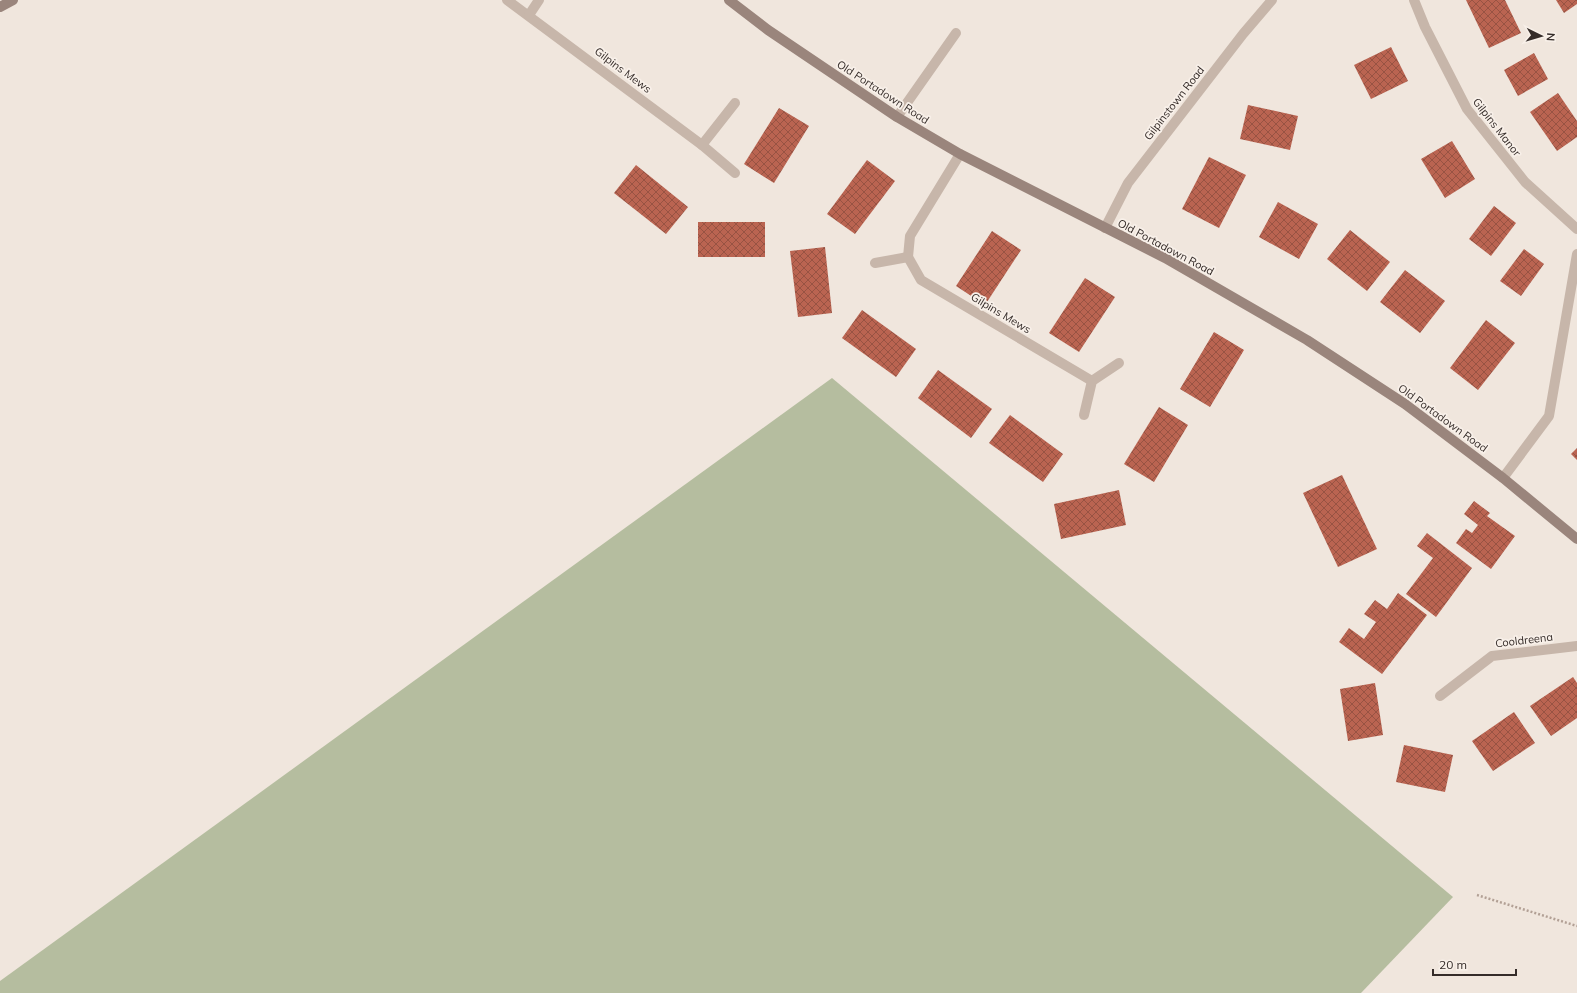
<svg xmlns="http://www.w3.org/2000/svg" width="1577" height="993" viewBox="0 0 1577 993" font-family="Mulish,sans-serif">
	<style>
		.grass { fill: #b5bd9f }
		.building { fill: url(#building-cross-hatch) }
		.lines { fill: none; stroke-linecap: round; stroke-linejoin: round }
		.path { stroke: #b2a095; stroke-width: 2.5; stroke-dasharray: 2 2; stroke-linecap: butt }
		.street { stroke: #c7b6aa; stroke-width: 10 }
		.secondary { stroke: #9a857c; stroke-width: 10 }
		.labels { text-anchor: middle; dominant-baseline: central; stroke-width: 3.5; stroke-linejoin: round; paint-order: stroke }
		.street-label { font-size: 11px; fill: #352c29; stroke: #f8f0e9 }
	</style>
	<defs>
		<pattern id="building-cross-hatch" width="8" height="8" patternUnits="userSpaceOnUse"><rect width="8" height="8" fill="#ba6451"/><path d="M0 0l8 8M0 8l8-8" fill="none" stroke="#985343"/></pattern>
	</defs>
	<rect width="100%" height="100%" fill="#f0e6dd"/>
	<!-- grass -->
	<path class="grass" d="M832,378L1453,897L1361,993H0V981Z"/>
	<!-- building -->
	<g class="building">
		<path d="M1466,0H1505L1521,33L1489,48Z"/>
		<path d="M1556,0H1577V4L1564,13Z"/>
		<path d="M1391,47L1408,81L1371,99L1354,65Z"/>
		<path d="M1534,53L1548,79L1518,96L1504,70Z"/>
		<path d="M1558,93L1577,121V137L1557,151L1530,112Z"/>
		<path d="M1248,105L1298,116L1290,150L1240,139Z"/>
		<path d="M779,108L809,126L774,183L744,164Z"/>
		<path d="M1452,141L1475,179L1445,198L1421,159Z"/>
		<path d="M1209,157L1246,175L1219,228L1182,209Z"/>
		<path d="M867,160L895,181L855,234L827,214Z"/>
		<path d="M636,165L688,207L666,234L614,193Z"/>
		<path d="M1278,202L1318,224L1299,259L1259,237Z"/>
		<path d="M1494,206L1516,223L1491,256L1469,239Z"/>
		<rect x="698" y="222" width="67" height="35"/>
		<path d="M1350,230L1390,262L1367,291L1327,259Z"/>
		<path d="M992,231L1021,250L985,305L956,286Z"/>
		<path d="M825,247L832,313L798,317L790,251Z"/>
		<path d="M1524,249L1544,264L1521,296L1500,281Z"/>
		<path d="M1405,270L1445,301L1420,333L1380,302Z"/>
		<path d="M1085,278L1115,297L1079,352L1049,333Z"/>
		<path d="M862,310L916,349L896,377L842,338Z"/>
		<path d="M1486,320L1515,343L1478,390L1450,368Z"/>
		<path d="M1214,332L1244,350L1210,407L1180,389Z"/>
		<path d="M938,370L992,409L971,438L918,398Z"/>
		<path d="M1159,407L1188,425L1154,482L1124,464Z"/>
		<path d="M1010,415L1063,454L1043,482L989,443Z"/>
		<path d="M1577,448V460L1571,454Z"/>
		<path d="M1342,475L1377,549L1338,567L1303,493Z"/>
		<path d="M1119,490L1126,525L1061,539L1054,504Z"/>
		<path d="M1474,501L1490,513L1487,516L1515,536L1491,569L1456,543L1466,529L1472,533L1478,525L1464,514Z"/>
		<path d="M1427,533L1472,568L1436,617L1406,594L1433,558L1417,546Z"/>
		<path d="M1398,593L1427,615L1382,674L1339,642L1349,628L1364,639L1376,622L1364,614L1375,600L1387,609Z"/>
		<path d="M1573,677L1577,683V718L1551,736L1530,706Z"/>
		<path d="M1375,683L1383,735L1348,741L1340,689Z"/>
		<path d="M1514,712L1535,743L1493,771L1472,741Z"/>
		<path d="M1404,745L1453,755L1445,792L1396,782Z"/>
	</g>
	<g class="lines">
		<!-- path -->
		<path class="path" d="M1477,895L1577,926"/>
		<!-- street -->
		<g class="street">
			<path d="M507,0L702,145L735,173"/>
			<path d="M1414,0L1425,27L1467,109L1525,182L1577,229"/>
			<path d="M529,15L539,0"/>
			<path d="M897,117L956,33"/>
			<path d="M702,145L735,103"/>
			<path d="M960,154L910,236L908,257L921,280L1092,381"/>
			<path d="M1105,228L1128,183L1243,34L1272,0"/>
			<path d="M875,263L908,257"/>
			<path d="M1084,415L1092,381L1119,363"/>
			<path d="M1503,478L1549,416L1577,254"/>
			<path d="M1440,696L1492,656L1577,646"/>
		</g>
		<!-- secondary -->
		<g class="secondary">
			<path d="M729,0L768,30L897,117L960,154L1165,258L1307,340L1405,404L1503,478L1577,539"/>
			<path d="M0,7L13,0"/>
		</g>
	</g>
	<g class="labels">
		<!-- street labels -->
		<g class="street-label">
			<text transform="translate(623 70) rotate(37)">Gilpins Mews</text>
			<text transform="translate(883 92) rotate(33)">Old Portadown Road</text>
			<text transform="translate(1174 103) rotate(-52)">Gilpinstown Road</text>
			<text transform="translate(1497 127) rotate(52)">Gilpins Manor</text>
			<text transform="translate(1166 247) rotate(28)">Old Portadown Road</text>
			<text transform="translate(1001 313) rotate(31)">Gilpins Mews</text>
			<text transform="translate(1443 418) rotate(36)">Old Portadown Road</text>
			<text transform="translate(1524 640) rotate(-7)">Cooldreena</text>
		</g>
	</g>
	<!-- north arrow -->
	<g transform="translate(1541 36) rotate(95)" stroke="#f8f0e9" stroke-width="3" paint-order="stroke">
	<path d="M0-3L7 15L0 10L-7 15Z" fill="#352c29"/>
	<text y="-6" font-size="11" font-weight="bold" text-anchor="middle" fill="#352c29">N</text>
	</g>
	<!-- scale -->
	<path d="M1433 969v6h83v-6" fill="none" stroke="#352c29" stroke-width="2"/>
	<text x="1439" y="969" font-size="12" fill="#352c29" stroke="#f8f0e9" stroke-width="3" paint-order="stroke">20 m</text>
</svg>
